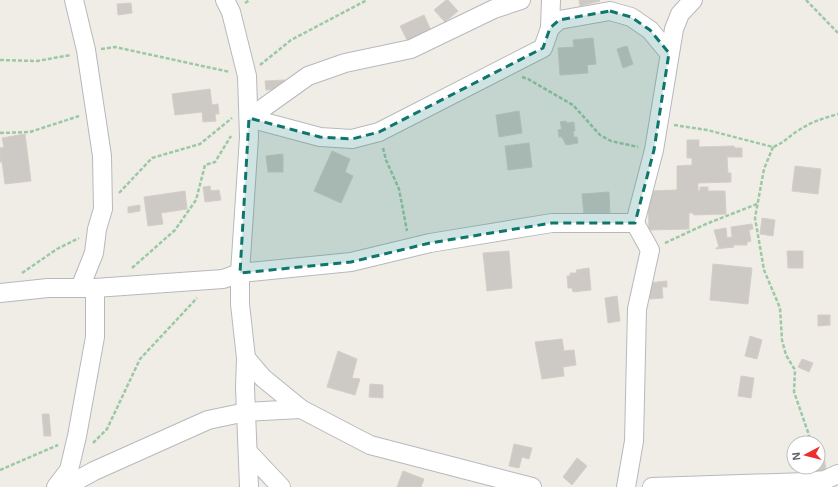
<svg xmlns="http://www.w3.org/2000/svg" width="838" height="487" viewBox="0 0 838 487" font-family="Helvetica,sans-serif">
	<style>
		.building { fill: #cdc9c5; stroke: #d5cec4 }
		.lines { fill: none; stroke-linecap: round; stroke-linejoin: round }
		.minor-casing { stroke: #b6b9bc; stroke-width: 20 }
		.path { stroke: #9bc9a4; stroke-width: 2.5; stroke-dasharray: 4 2; stroke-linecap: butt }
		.minor { stroke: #fff; stroke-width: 18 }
		.marked { fill: #0f766e; fill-opacity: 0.2; stroke: #0f766e; stroke-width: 3; stroke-dasharray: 8 5; stroke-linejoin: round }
	</style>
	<rect width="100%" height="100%" fill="#f0ede6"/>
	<!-- building -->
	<g class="building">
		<path d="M446,0H448L458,11L445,22L434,10Z"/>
		<path d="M579,0H599L600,1L580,6Z"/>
		<path d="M131,3L132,13L118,15L117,4Z"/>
		<path d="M424,15L434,37L411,48L400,26Z"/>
		<path d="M593,38L596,64L587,65L588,73L560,75L558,48L574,47L573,40Z"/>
		<path d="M627,46L633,64L623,68L617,49Z"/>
		<path d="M285,80L286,89L266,90L265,81Z"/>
		<path d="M210,89L212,105L218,104L219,114H215L216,121L203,122L202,112L175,115L172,94Z"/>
		<path d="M519,111L522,133L499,137L496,115Z"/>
		<path d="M566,121L567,123L574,122L575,131H573L574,137H577L578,143L566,145L562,137H559L558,130L562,129L560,122Z"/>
		<path d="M25,134L31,181L5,184L2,162H0V148L4,147L2,138Z"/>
		<path d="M687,140H699V147L734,146L735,148H742V157H727L728,173H731V182L698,183V191H700V187H708V191H725L726,214L694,215L693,213H689V229L649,230L648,191L677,190V166L692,165V158H687Z"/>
		<path d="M529,143L532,167L508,170L505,146Z"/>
		<path d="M332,151L350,159L345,172L353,176L341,203L314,191Z"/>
		<path d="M283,154V172H268L266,156Z"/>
		<path d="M795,166L821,169L818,194L792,191Z"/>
		<path d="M210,186L211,191L219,190L221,200L205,202L203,187Z"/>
		<path d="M185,191L187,209L161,213L163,224L148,226L144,197Z"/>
		<path d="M609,192L610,215L584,216L582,194Z"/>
		<path d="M140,205V211L128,213V207Z"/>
		<path d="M762,218L775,220L773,236L760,234Z"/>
		<path d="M752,224L753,229L749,230L751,241L747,242V245H733L734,247L716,249V248L719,247L714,230L726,228L727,238L732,237L731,227Z"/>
		<path d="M509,251L512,288L487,291L483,253Z"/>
		<path d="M787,251H803V268H788Z"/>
		<path d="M713,264L752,268L748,304L710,300Z"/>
		<path d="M589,268L591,290L573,292L572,288H568L567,276H570V273H577L576,270Z"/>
		<path d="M667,281V287H662L663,298L650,299L648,283Z"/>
		<path d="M617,296L620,321L608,323L605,298Z"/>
		<path d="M818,315H830V325L818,326Z"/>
		<path d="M750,336L762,340L757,359L745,356Z"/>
		<path d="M562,339L564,351L574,350L576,365L563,367L564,376L542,379L535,342Z"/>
		<path d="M338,351L357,359L352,378L360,379L355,395L327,387Z"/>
		<path d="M802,359L813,363L809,372L798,367Z"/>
		<path d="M741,376L754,378L751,398L738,396Z"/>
		<path d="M370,384L383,385V398L369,397Z"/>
		<path d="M42,414H49L51,436H44Z"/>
		<path d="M514,444L532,448L529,459L522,457L519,468L509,466Z"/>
		<path d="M824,456L827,477L812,480L810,467H818V457Z"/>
		<path d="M577,458L587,466L572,485L563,477Z"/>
		<path d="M403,471L424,479L421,487H397Z"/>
	</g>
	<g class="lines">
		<defs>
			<g id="minor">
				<path d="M74,0L86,50L102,156L103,209L97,229L94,253L80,288"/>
				<path d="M225,0L231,12L247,76L249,137L240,273V304L246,358L245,387L249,487"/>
				<path d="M550,28L551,0"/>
				<path d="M249,118L320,137L352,139L379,132L543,48L550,28L559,20L610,11L631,17L650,30L669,53"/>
				<path d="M249,118L308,76L345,63L411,49L494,9L521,0"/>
				<path d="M0,293L48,288H95L223,279L240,273L351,262L430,243L552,223H635"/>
				<path d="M246,358L263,378L301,409L370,445L532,487"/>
				<path d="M248,452L281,487"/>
				<path d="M56,487L69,470L77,436L95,337V288"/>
				<path d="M65,487L94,471L208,420L246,412L301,409"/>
				<path d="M626,487L634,441L637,309L650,250L635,223L654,150L674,29L680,14L693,0"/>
				<path d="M652,487L806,482L825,480L838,474"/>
			</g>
		</defs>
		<!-- minor casing -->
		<use href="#minor" class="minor-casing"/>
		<!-- path -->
		<g class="path">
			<path d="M806,0L838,33"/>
			<path d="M245,3L250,0"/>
			<path d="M101,49L115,47L230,72"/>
			<path d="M0,60L37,61L71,55"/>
			<path d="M260,65L291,40L367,0"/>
			<path d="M522,77L528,79L573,105L600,135L611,141L638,147"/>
			<path d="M674,125L707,130L773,147C784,143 789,136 799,130C811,122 824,118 838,114"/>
			<path d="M0,133L30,132L79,116"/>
			<path d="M773,147L764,169L755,218L764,270L780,308L782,340L786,355L795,370L794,392L809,435L808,443"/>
			<path d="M383,148L386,160L399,189L407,231"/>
			<path d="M119,193L152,158L200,144L232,118"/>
			<path d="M665,243L706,224L757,204"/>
			<path d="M132,268L175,230L196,200L205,165L215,162L231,136"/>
			<path d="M22,273L57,249L79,238"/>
			<path d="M93,443L107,429L140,359L197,298"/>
			<path d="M0,470L58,445"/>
		</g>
		<!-- minor -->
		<use href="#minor" class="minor"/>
	</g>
	<!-- marked area -->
	<path class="marked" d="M610,11L631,17L650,30L669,53L654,150L635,223H552L430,243L351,262L240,273L249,118L320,137L352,139L379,132L543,48L550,28L559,20Z"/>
	<!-- north arrow -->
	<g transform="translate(806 455) rotate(263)"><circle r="19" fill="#ffffff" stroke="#bec0c2"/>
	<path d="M0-3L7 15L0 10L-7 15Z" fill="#ed2f2f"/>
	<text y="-6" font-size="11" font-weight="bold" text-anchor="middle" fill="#5d6266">N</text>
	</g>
</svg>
